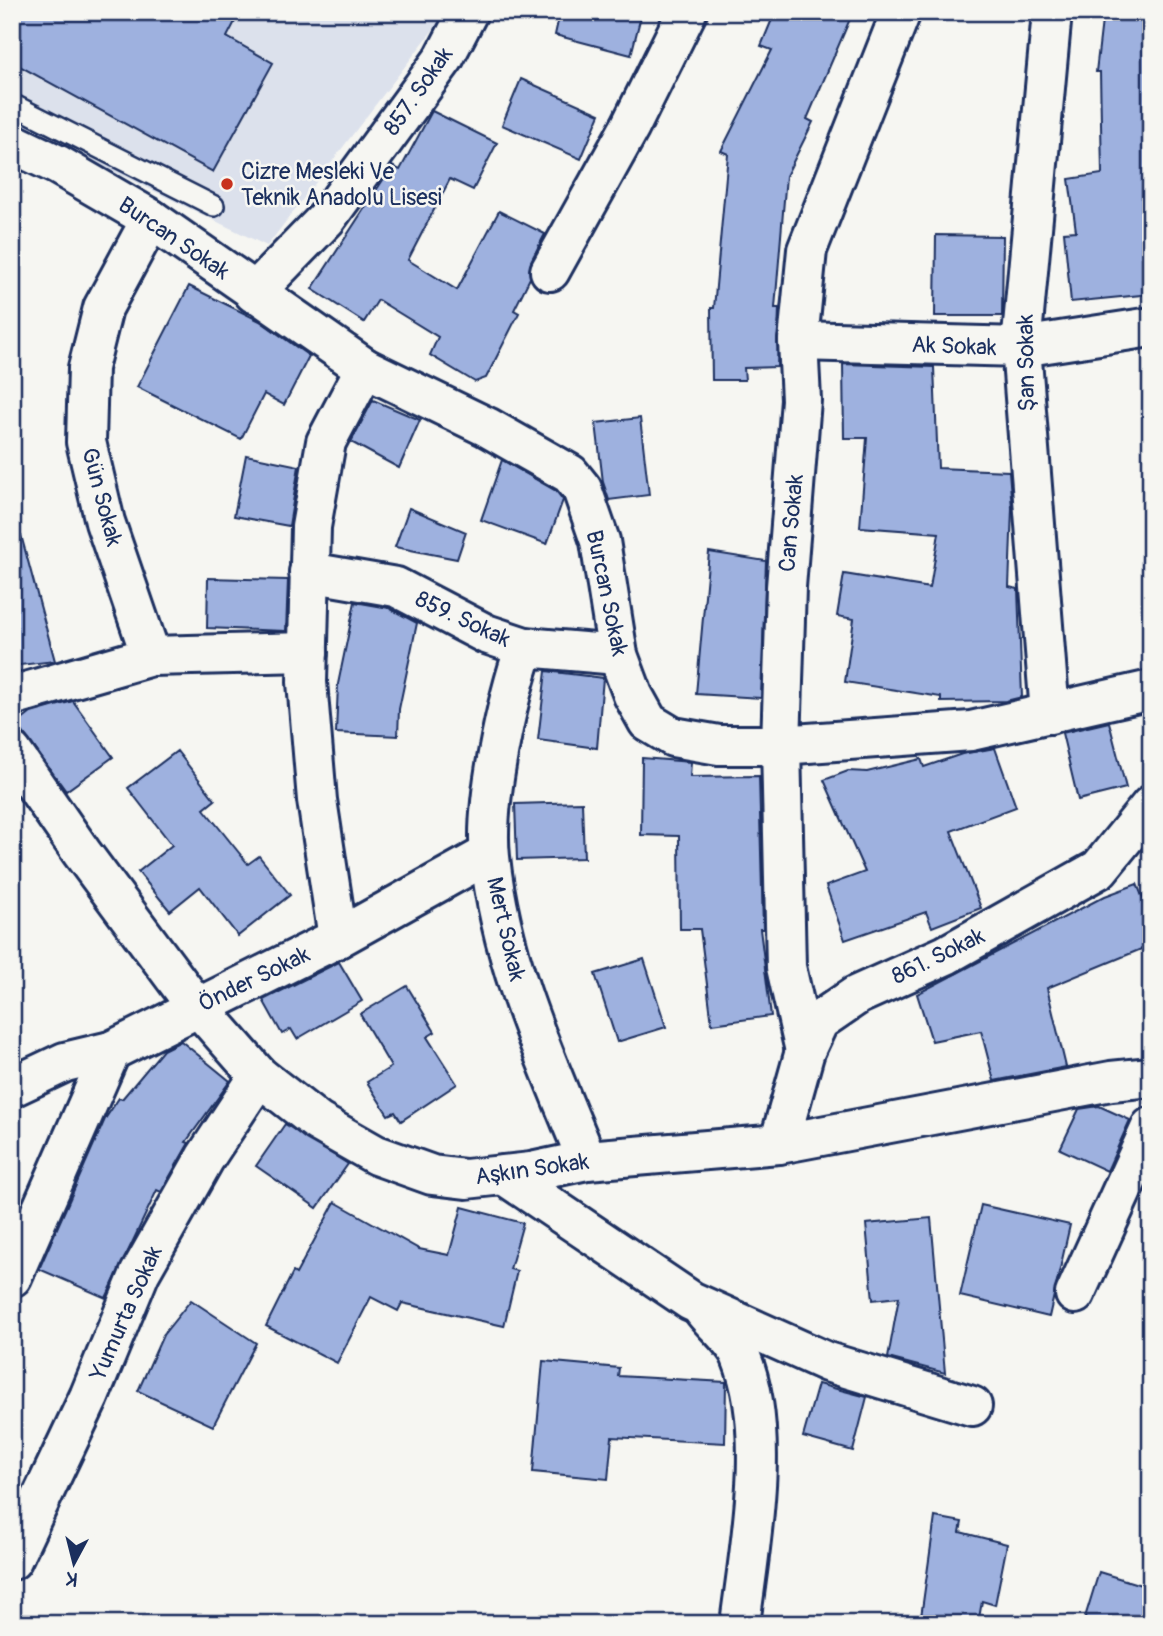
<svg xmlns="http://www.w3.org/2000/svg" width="1163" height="1636" viewBox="0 0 1163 1636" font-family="Pangolin,sans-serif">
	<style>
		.built { fill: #dce1ec }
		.building { fill: #9eb1df; stroke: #1b2f5e; stroke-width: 2 }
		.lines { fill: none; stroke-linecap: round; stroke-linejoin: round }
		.lane-casing { stroke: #1b2f5e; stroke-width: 24 }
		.street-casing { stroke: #1b2f5e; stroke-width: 44 }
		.lane { stroke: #f6f6f2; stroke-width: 19 }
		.street { stroke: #f6f6f2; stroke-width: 38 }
		.poi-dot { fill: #c8321e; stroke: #f6f6f2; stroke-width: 2.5 }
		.labels { text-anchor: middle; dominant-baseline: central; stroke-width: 5; stroke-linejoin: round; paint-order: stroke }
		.street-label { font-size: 23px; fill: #1b2f5e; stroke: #f6f6f2 }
		.poi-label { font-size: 23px; fill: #1b2f5e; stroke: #f6f6f2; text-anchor: start }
	</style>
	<rect width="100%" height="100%" fill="#f6f6f2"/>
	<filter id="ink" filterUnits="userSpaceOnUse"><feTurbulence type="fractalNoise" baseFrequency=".0143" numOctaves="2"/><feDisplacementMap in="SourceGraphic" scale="14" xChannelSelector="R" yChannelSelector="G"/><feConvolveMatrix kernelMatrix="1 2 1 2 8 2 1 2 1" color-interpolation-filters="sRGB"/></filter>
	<g filter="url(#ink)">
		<!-- built -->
		<path class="built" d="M12,12H443L436,26L267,246L12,122Z"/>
		<!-- building -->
		<g class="building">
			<path d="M12,12H240L227,37L273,63L213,172L12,62Z"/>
			<path d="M560,12H642L631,55L555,35Z"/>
			<path d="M775,12H853L807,119L813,122L786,176L775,308H779L777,367L744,368L745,380H712L711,308H714L728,154L721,151L772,50L761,46Z"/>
			<path d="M1103,12L1151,16V294L1071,302L1064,232L1076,231L1069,179L1102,174L1100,72H1096Z"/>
			<path d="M521,79L600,114L581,159L502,125Z"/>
			<path d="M432,111L497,143L473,190L450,179L408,260L457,290L499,211L545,234L531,261L530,278L514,310L519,313L486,378L475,382L430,355L438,337L378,300L364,322L312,289L392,166L400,170Z"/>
			<path d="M936,235L1003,236L1002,316H935Z"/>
			<path d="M189,286L260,321L309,356L284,405L264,394L241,439L137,387Z"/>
			<path d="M843,364L934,367L938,468L1009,471L1012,508L1009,587L1018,589L1022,697L1006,701L941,702V697L845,682L854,619L837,616L844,574L930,588L939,533L860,527L867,438H844Z"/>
			<path d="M373,400L420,420L399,468L351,442Z"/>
			<path d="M640,418L649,495L609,500L603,482L596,423Z"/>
			<path d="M246,455L299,466L289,526L234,516Z"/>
			<path d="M502,460L556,491L563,500L547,544L481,520Z"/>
			<path d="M409,508L466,532L457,559L395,547Z"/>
			<path d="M21,535L55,661L12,666V536Z"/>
			<path d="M709,552L766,561L761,698L696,694Z"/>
			<path d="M208,578L288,580L286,631L207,628Z"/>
			<path d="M355,602L389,608L417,623L399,709L398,736L336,733L338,684Z"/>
			<path d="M546,671L603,678L597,748L538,740Z"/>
			<path d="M73,701L113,757L66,791L17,724L31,713Z"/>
			<path d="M1109,722L1126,788L1078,800L1062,733Z"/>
			<path d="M995,748L1016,807L951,831L981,908L932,927L926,912L845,940L826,886L865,872L824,780L848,771L867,772L921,759L924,767L962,754Z"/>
			<path d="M177,751L215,800L204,809L248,864L259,856L290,895L238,936L200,887L170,911L138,872L172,845L128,788Z"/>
			<path d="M642,758L691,762L690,777L759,776L763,929H760L771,1016L712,1024L700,929H680L679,836L641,835Z"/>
			<path d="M582,802L584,858L517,860L515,804Z"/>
			<path d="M1137,884L1151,917V945L1047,988L1066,1067L994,1081L981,1031L932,1041L917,994L1105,896Z"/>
			<path d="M644,959L666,1027L617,1042L595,974Z"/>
			<path d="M339,962L362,1001L297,1039L291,1029L282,1034L263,1000Z"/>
			<path d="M407,986L435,1032L427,1037L457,1084L401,1121L395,1112L388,1115L367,1082L391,1067L360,1014Z"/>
			<path d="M181,1041L230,1081L186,1142L189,1143L161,1192L157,1190L106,1298L39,1269L105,1119L119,1098L122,1099L163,1050Z"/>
			<path d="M1099,1106L1130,1120L1107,1171L1060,1149L1079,1109Z"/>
			<path d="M285,1124L348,1164L317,1208L256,1166Z"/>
			<path d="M335,1202L419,1249L449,1255L462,1207L523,1223L510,1269L517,1271L504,1326L402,1303L398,1311L371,1297L337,1363L266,1326L293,1272L296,1274Z"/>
			<path d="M981,1205L1070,1225L1049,1317L960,1296Z"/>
			<path d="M931,1218L945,1373L888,1358L899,1297L873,1300L866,1224Z"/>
			<path d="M191,1300L256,1343L213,1426L138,1391L163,1335Z"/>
			<path d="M543,1361L619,1368L618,1376L726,1382L725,1443L612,1437L608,1479L533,1472Z"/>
			<path d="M818,1384L867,1397L853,1451L803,1437Z"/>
			<path d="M935,1517L962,1522L960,1532L1007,1544L995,1605L982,1601L978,1624H920Z"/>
			<path d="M1099,1572L1151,1588V1624H1083Z"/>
		</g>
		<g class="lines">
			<defs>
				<path id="lane" d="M12,104L214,206"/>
				<g id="street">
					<path d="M12,143L58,165L151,219L365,368L487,427L570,474L582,489L600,541L618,655L633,695L648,722L673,737L719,745H781L971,731L1151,690"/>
					<path d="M151,219L103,308L88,368L86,442L105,522L151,656"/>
					<path d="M550,271L630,127L687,12"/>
					<path d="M254,293L326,219L444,58L468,12"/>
					<path d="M798,341L1021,347L1151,327"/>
					<path d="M309,572L396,587L486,634L525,647L618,655"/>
					<path d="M525,647C507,699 484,803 490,857C501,963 547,1062 587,1160"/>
					<path d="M12,696L151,656L308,652"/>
					<path d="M1050,714L1021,347L1052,12"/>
					<path d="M12,752L82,853L186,993L259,1076L318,1122L376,1155L432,1175L466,1179L531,1172L587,1160L779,1144L1111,1081L1151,1077"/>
					<path d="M338,938L317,800L307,682L311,527L326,442L365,368"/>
					<path d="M805,1051L786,967L781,745L786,587L801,400L798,341L807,250L901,12"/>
					<path d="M12,1087L65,1062L111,1051L338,938L489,854"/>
					<path d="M779,1144L805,1051L819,1021L857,995L946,955L1099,869L1151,805"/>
					<path d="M504,1175L691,1301L827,1362L972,1406"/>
					<path d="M12,1277L111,1051"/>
					<path d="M1075,1294L1151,1127"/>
					<path d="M704,1311C715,1325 735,1341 741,1357C772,1433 750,1544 740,1624"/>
					<path d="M12,1560L89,1397L140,1273L205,1158L259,1076"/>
				</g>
			</defs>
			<!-- lane casing -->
			<use href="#lane" class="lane-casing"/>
			<!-- street casing -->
			<use href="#street" class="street-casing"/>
			<!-- lane -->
			<use href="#lane" class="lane"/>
			<!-- street -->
			<use href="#street" class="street"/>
		</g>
	</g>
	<!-- markers -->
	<circle class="poi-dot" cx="227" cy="184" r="7"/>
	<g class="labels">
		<!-- street labels -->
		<g class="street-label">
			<text transform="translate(418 91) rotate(-55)">857. Sokak</text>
			<text transform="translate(174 238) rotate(34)">Burcan Sokak</text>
			<text transform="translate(954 346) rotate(2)">Ak Sokak</text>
			<text transform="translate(1026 363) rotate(-91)">Şan Sokak</text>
			<text transform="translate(102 497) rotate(75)">Gün Sokak</text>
			<text transform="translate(791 523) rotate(-85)">Can Sokak</text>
			<text transform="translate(607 593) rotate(78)">Burcan Sokak</text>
			<text transform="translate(463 619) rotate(25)">859. Sokak</text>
			<text transform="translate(506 929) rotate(77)">Mert Sokak</text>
			<text transform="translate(938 956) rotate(-26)">861. Sokak</text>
			<text transform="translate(254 979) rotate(-26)">Önder Sokak</text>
			<text transform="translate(532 1169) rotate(-8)">Aşkın Sokak</text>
			<text transform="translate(126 1313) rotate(-66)">Yumurta Sokak</text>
		</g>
		<!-- poi labels -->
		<g class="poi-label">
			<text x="241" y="171">Cizre Mesleki Ve<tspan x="241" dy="26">Teknik Anadolu Lisesi</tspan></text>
		</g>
	</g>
	<!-- margin -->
	<rect width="1163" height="1636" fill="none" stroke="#f6f6f2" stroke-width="42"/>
	<rect x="21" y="21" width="1121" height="1594" fill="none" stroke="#1b2f5e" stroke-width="2.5" filter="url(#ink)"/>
	<!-- north arrow -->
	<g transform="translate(74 1563) rotate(187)" stroke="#f6f6f2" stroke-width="5" paint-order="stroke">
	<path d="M0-5L12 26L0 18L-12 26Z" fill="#1b2f5e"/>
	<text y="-10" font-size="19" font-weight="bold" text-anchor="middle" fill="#1b2f5e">K</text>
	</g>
</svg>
